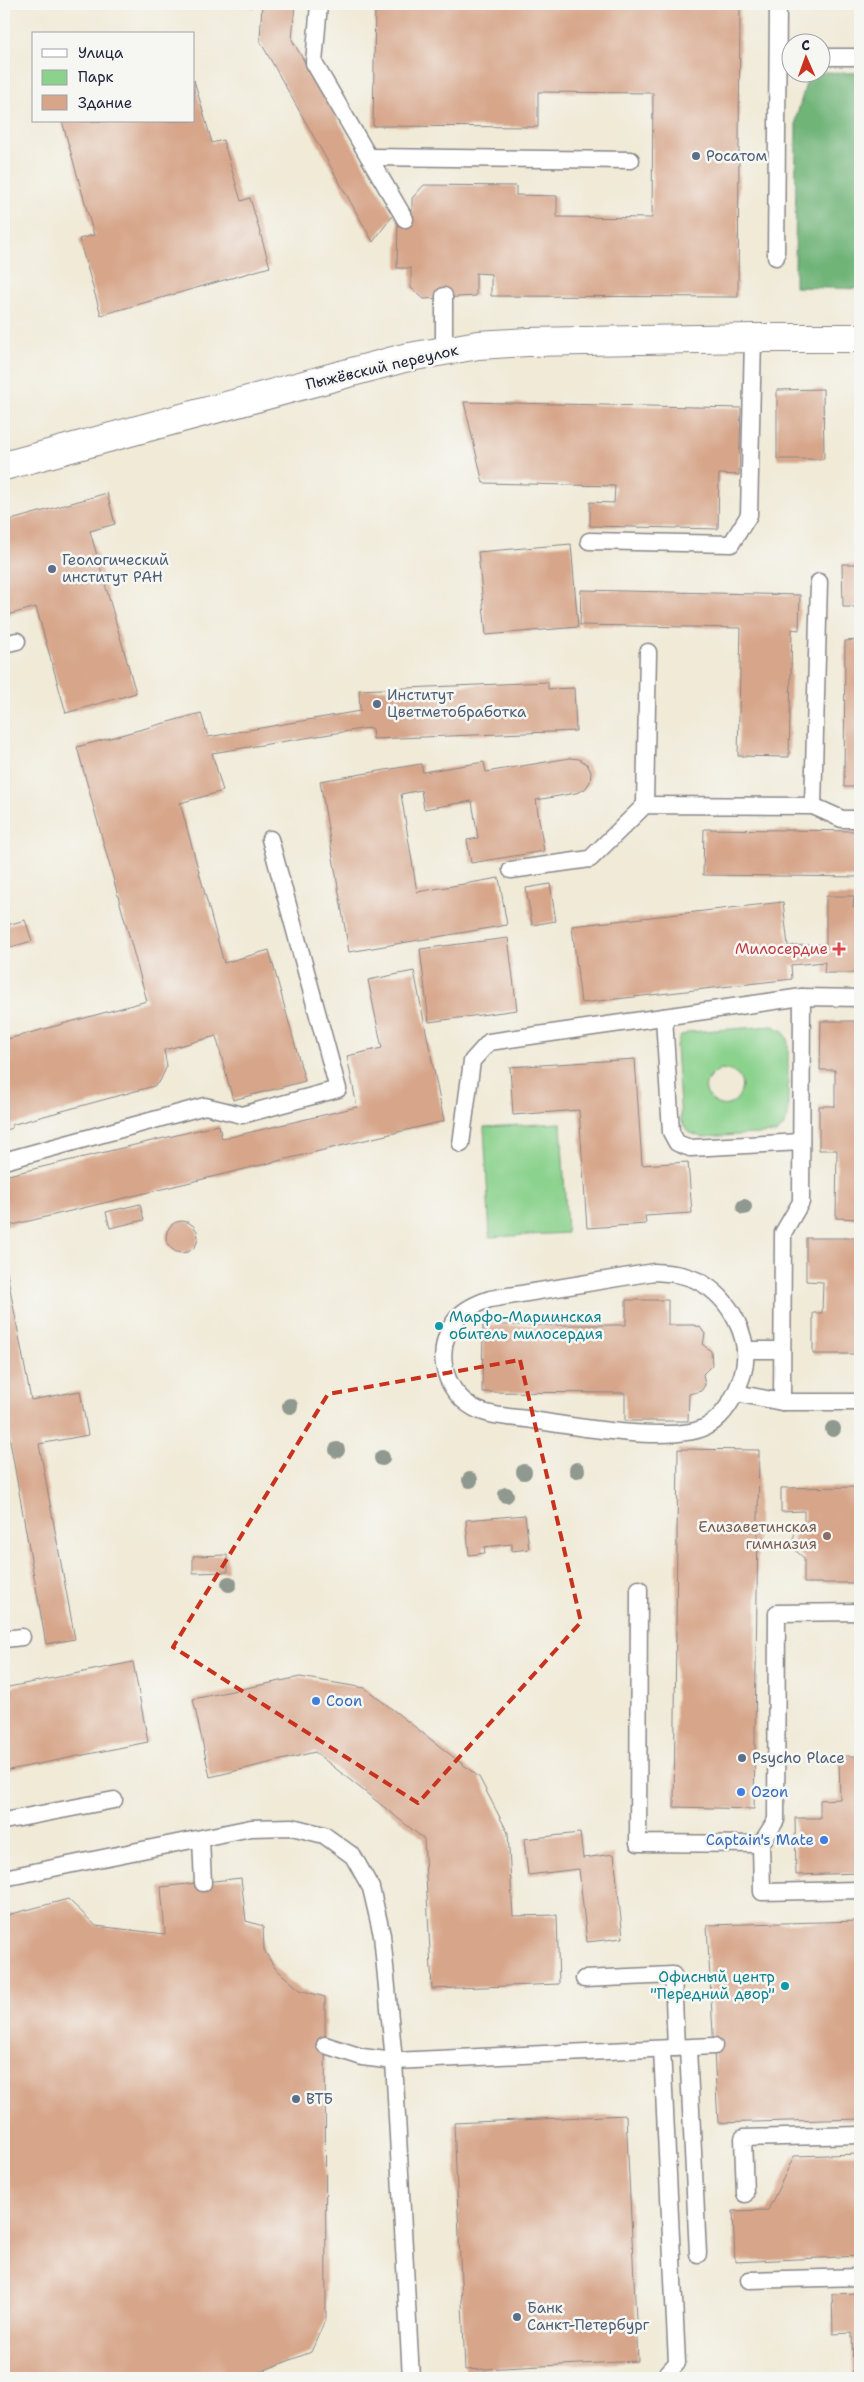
<svg xmlns="http://www.w3.org/2000/svg" width="864" height="2382" viewBox="0 0 864 2382" font-family="'Shantell Sans',sans-serif">
	<style>
		.green { fill: #8bd28d; stroke: #567a64; fill-rule: evenodd }
		.forest { fill: #70b478; stroke: #496b5a }
		.building { fill: #d7a68a }
		.lines { fill: none; stroke-linecap: round; stroke-linejoin: round }
		.lane-casing { stroke: #898689; stroke-width: 19 }
		.street-casing { stroke: #898689; stroke-width: 30 }
		.lane { stroke: #fff; stroke-width: 16 }
		.street { stroke: #fff; stroke-width: 28 }
		.tree { fill: #90998f }
		.marked { fill: none; stroke: #c8321e; stroke-width: 4; stroke-dasharray: 10 6; stroke-linejoin: round }
		.service-dot { fill: #5c6f8a; stroke: #f6f6f2; stroke-width: 2 }
		.health-dot { fill: #e0444e; stroke: #f6f6f2; stroke-width: 2 }
		.culture-dot { fill: #0f9aa8; stroke: #f6f6f2; stroke-width: 2 }
		.education-dot { fill: #8d6e63; stroke: #f6f6f2; stroke-width: 2 }
		.shop-dot { fill: #3f7fe0; stroke: #f6f6f2; stroke-width: 2 }
		.labels { text-anchor: middle; dominant-baseline: central; stroke-width: 5; stroke-linejoin: round; paint-order: stroke }
		.service-label { font-size: 15px; fill: #4e5e75; stroke: #f6f6f2; text-anchor: start }
		.street-label { font-size: 15px; fill: #22223b; stroke: #f6f6f2 }
		.health-label { font-size: 15px; fill: #be3a42; stroke: #f6f6f2; text-anchor: end }
		.culture-label { font-size: 15px; fill: #0d838f; stroke: #f6f6f2; text-anchor: start }
		.education-label { font-size: 15px; fill: #785e54; stroke: #f6f6f2; text-anchor: end }
		.shop-label { font-size: 15px; fill: #366cbe; stroke: #f6f6f2; text-anchor: start }
	</style>
	<rect width="100%" height="100%" fill="#f6f6f2"/>
	<filter id="ink" filterUnits="userSpaceOnUse"><feTurbulence type="fractalNoise" baseFrequency=".02" numOctaves="2"/><feDisplacementMap in="SourceGraphic" scale="10" xChannelSelector="R" yChannelSelector="G"/><feConvolveMatrix kernelMatrix="1 2 1 2 8 2 1 2 1" color-interpolation-filters="sRGB"/></filter>
	<filter id="wash" filterUnits="userSpaceOnUse"><feTurbulence type="fractalNoise" baseFrequency=".0096" numOctaves="4" result="noise"/><feDisplacementMap in="SourceGraphic" scale="20" xChannelSelector="R" yChannelSelector="G"/><feGaussianBlur stdDeviation="1.12" result="paint"/><feColorMatrix in="noise" values="0 0 0 0 0 0 0 0 0 0 0 0 0 0 0 0 0 1.4 0 .05"/><feComposite in="paint" operator="in"/></filter>
	<g filter="url(#wash)">
		<rect width="100%" height="100%" fill="#f0ead7"/>
		<!-- green -->
		<g class="green">
			<path d="M773,1026L783,1031L788,1039V1117L783,1127L776,1133L702,1137L688,1132L681,1120L676,1047L680,1037L689,1032ZM721,1069C762,1073 733,1123 711,1099C699,1087 709,1075 721,1069Z"/>
			<path d="M561,1123L567,1233L490,1237L484,1127Z"/>
		</g>
		<!-- forest -->
		<path class="forest" d="M825,72L860,73V289L795,287L796,118L807,80Z"/>
		<g id="blocks">
			<!-- building -->
			<g class="building">
				<path d="M222,4H253L252,7Z"/>
				<path d="M262,4H295L292,40L393,215L373,242L260,41Z"/>
				<path d="M375,4H740L738,297L491,296V274L476,273V296L424,299L411,288V268H397L398,219H412V198L424,185L516,186V195L557,196V217L652,218L653,93L538,92V127L373,126Z"/>
				<path d="M194,80L212,143L223,140L241,201L250,198L270,267L101,315L79,239L94,235L62,121H194Z"/>
				<path d="M823,389L824,459H777V390Z"/>
				<path d="M464,402L741,408L739,475L719,474L718,529L590,526V502L614,503L615,486L483,483Z"/>
				<path d="M107,493L115,524L90,531L136,693L66,713L36,607L4,616V522Z"/>
				<path d="M571,544L578,627L486,635L478,552Z"/>
				<path d="M842,564H860V607H843Z"/>
				<path d="M581,590L800,595L799,630L792,629L789,757L738,756L741,628L580,625Z"/>
				<path d="M860,640V787H844L845,641Z"/>
				<path d="M548,682V689L574,688L576,731L373,739L372,728L361,729L212,753L223,791L180,803L224,963L269,950L305,1081L233,1100L216,1036L164,1050L167,1066L160,1081L154,1086L11,1125L12,1128L4,1131V1040L147,1001L77,747L201,713L208,737L360,711L359,690Z"/>
				<path d="M570,758L579,759L587,764L591,772L590,782L585,789L576,793L536,800L544,851L471,863L467,840L478,838L472,801L424,809L421,790L401,794L417,892L499,878L507,925L349,952L320,781L421,764L423,772L484,762L486,772Z"/>
				<path d="M704,829L860,831V877L703,875Z"/>
				<path d="M550,884L556,921L532,925L526,888Z"/>
				<path d="M826,896H854L853,907H860V973H824L825,962L791,965L792,979L581,1003L572,926L783,902L788,946L826,944Z"/>
				<path d="M25,920L32,941L4,949V926Z"/>
				<path d="M508,938L517,1010L429,1022L420,949Z"/>
				<path d="M414,971L444,1121L4,1227V1176L219,1125L222,1139L357,1107L347,1056L382,1048L368,980Z"/>
				<path d="M821,1021H860V1219L836,1218L837,1150H819V1106H835V1070H820Z"/>
				<path d="M635,1059L642,1165L688,1162L692,1213L645,1216L646,1224L587,1228L579,1110L513,1115L510,1067Z"/>
				<path d="M140,1204L144,1220L110,1228L106,1212Z"/>
				<circle cx="182" cy="1237" r="16"/>
				<path d="M806,1238H860V1354H813V1313H822L823,1282L806,1281Z"/>
				<path d="M4,1257L31,1400L80,1391L88,1435L39,1444L75,1639L46,1644L4,1407Z"/>
				<path d="M626,1300H668V1325H693L700,1327L705,1334L703,1345L711,1351L712,1365L703,1374L705,1385L701,1391L689,1394L688,1421H625V1393L482,1392L483,1325H626Z"/>
				<path d="M678,1449L759,1450L754,1809L674,1807Z"/>
				<path d="M860,1487V1583H804V1558L795,1550L793,1541L795,1531L804,1524V1511L781,1512V1488Z"/>
				<path d="M525,1515L529,1549L512,1551V1544L484,1547L485,1553L469,1555L466,1520Z"/>
				<path d="M227,1555L228,1572L193,1573V1556Z"/>
				<path d="M133,1662L148,1742L4,1771V1688Z"/>
				<path d="M300,1677L365,1688L479,1777L508,1833L513,1916L557,1915L559,1984L432,1989L424,1839L315,1752L210,1777L193,1699Z"/>
				<path d="M839,1756H860V1873L796,1875L795,1818H820V1800L840,1799Z"/>
				<path d="M580,1833L583,1858L614,1854L623,1938L587,1942L579,1869L528,1875L524,1839Z"/>
				<path d="M241,1878L246,1921L263,1926L264,1950L275,1968L300,1990L325,1997L326,2318L311,2352L249,2376L4,2378V1916L68,1899L96,1926L165,1934L161,1887Z"/>
				<path d="M860,1921V2119L718,2123L707,1925Z"/>
				<path d="M626,2115L638,2361L465,2370L454,2123Z"/>
				<path d="M860,2154V2256L735,2262L733,2211L768,2210L794,2156Z"/>
				<path d="M860,2293V2378H853L852,2333L833,2334L832,2294Z"/>
			</g>
		</g>
	</g>
	<g filter="url(#ink)">
		<use href="#blocks" fill-opacity="0" stroke="#898689" stroke-width="1"/>
		<g class="lines">
			<defs>
				<g id="lane">
					<path d="M319,4L314,63L405,219"/>
					<path d="M822,57H860"/>
					<path d="M369,157L631,160"/>
					<path d="M776,257L778,4"/>
					<path d="M444,351V296"/>
					<path d="M589,541L731,544L749,515L753,338"/>
					<path d="M4,644L17,641"/>
					<path d="M645,805L648,652"/>
					<path d="M813,806L819,582"/>
					<path d="M511,870L590,859L645,805L813,806L842,819H860"/>
					<path d="M802,997L801,1202L783,1233L782,1402H860"/>
					<path d="M664,1017L671,1132L677,1143L690,1148L801,1142"/>
					<path d="M461,1144L472,1061L489,1042L802,997L860,998"/>
					<path d="M4,1161L205,1106L242,1115L338,1089L270,839"/>
					<path d="M654,1272C669,1273 684,1274 698,1281C730,1297 754,1340 742,1376C736,1395 726,1414 709,1425C680,1445 569,1426 533,1420C514,1417 490,1417 474,1408C441,1389 433,1346 458,1317C466,1308 478,1303 490,1299Z"/>
					<path d="M745,1350H782"/>
					<path d="M736,1393L782,1402"/>
					<path d="M639,1589L638,1843L761,1844L776,1820L777,1613L860,1612"/>
					<path d="M4,1639L22,1637"/>
					<path d="M4,1821L114,1800"/>
					<path d="M201,1839L203,1883"/>
					<path d="M761,1844L762,1892L860,1890"/>
					<path d="M4,1878L251,1828L292,1827L324,1835L353,1856L371,1888L382,1935L394,2061L714,2046"/>
					<path d="M584,1979L673,1975L676,2048"/>
					<path d="M325,2045L362,2057L394,2061L411,2378"/>
					<path d="M688,2048L698,2254"/>
					<path d="M662,2049L677,2363L663,2378"/>
					<path d="M745,2194L743,2138L860,2135"/>
					<path d="M749,2280L860,2277"/>
				</g>
				<path id="street" d="M4,466L404,358L478,345L528,342L753,338H860"/>
			</defs>
			<!-- lane casing -->
			<use href="#lane" class="lane-casing"/>
			<!-- street casing -->
			<use href="#street" class="street-casing"/>
			<!-- lane -->
			<use href="#lane" class="lane"/>
			<!-- street -->
			<use href="#street" class="street"/>
		</g>
		<!-- trees -->
		<g class="tree">
			<circle cx="744" cy="1207" r="8"/>
			<circle cx="290" cy="1406" r="8"/>
			<circle cx="833" cy="1429" r="8"/>
			<circle cx="337" cy="1450" r="8"/>
			<circle cx="382" cy="1458" r="8"/>
			<circle cx="577" cy="1470" r="8"/>
			<circle cx="524" cy="1472" r="8"/>
			<circle cx="470" cy="1480" r="8"/>
			<circle cx="506" cy="1495" r="8"/>
			<circle cx="229" cy="1584" r="8"/>
		</g>
	</g>
	<!-- marked area -->
	<path class="marked" d="M520,1360L581,1622L418,1803L173,1647L328,1394Z"/>
	<!-- markers -->
	<g class="service-dot">
		<circle cx="696" cy="156" r="5"/>
		<circle cx="52" cy="569" r="5"/>
		<circle cx="377" cy="704" r="5"/>
		<circle cx="742" cy="1758" r="5"/>
		<circle cx="296" cy="2099" r="5"/>
		<circle cx="517" cy="2317" r="5"/>
	</g>
	<path class="health-dot" d="M836.5 941.5h5v5h5v5h-5v5h-5v-5h-5v-5h5z"/>
	<g class="culture-dot">
		<circle cx="439" cy="1326" r="5"/>
		<circle cx="785" cy="1986" r="5"/>
	</g>
	<circle class="education-dot" cx="827" cy="1536" r="5"/>
	<g class="shop-dot">
		<circle cx="316" cy="1701" r="5"/>
		<circle cx="741" cy="1792" r="5"/>
		<circle cx="824" cy="1840" r="5"/>
	</g>
	<g class="labels">
		<!-- service labels -->
		<g class="service-label">
			<text x="706" y="156">Росатом</text>
			<text x="62" y="560">Геологический<tspan x="62" dy="17">институт РАН</tspan></text>
			<text x="387" y="695">Институт<tspan x="387" dy="17">Цветметобработка</tspan></text>
			<text x="752" y="1758">Psycho Place</text>
			<text x="306" y="2099">ВТБ</text>
			<text x="527" y="2308">Банк<tspan x="527" dy="17">Санкт-Петербург</tspan></text>
		</g>
		<!-- street labels -->
		<g class="street-label">
			<text transform="translate(382 367) rotate(-13)">Пыжёвский переулок</text>
		</g>
		<!-- health labels -->
		<g class="health-label">
			<text x="828" y="949">Милосердие</text>
		</g>
		<!-- culture labels -->
		<g class="culture-label">
			<text x="449" y="1317">Марфо-Мариинская<tspan x="449" dy="17">обитель милосердия</tspan></text>
			<text x="775" y="1977" text-anchor="end">Офисный центр<tspan x="775" dy="17">"Передний двор"</tspan></text>
		</g>
		<!-- education labels -->
		<g class="education-label">
			<text x="817" y="1527">Елизаветинская<tspan x="817" dy="17">гимназия</tspan></text>
		</g>
		<!-- shop labels -->
		<g class="shop-label">
			<text x="326" y="1701">Coon</text>
			<text x="751" y="1792">Ozon</text>
			<text x="814" y="1840" text-anchor="end">Captain's Mate</text>
		</g>
	</g>
	<!-- margin -->
	<rect width="864" height="2382" fill="none" stroke="#f6f6f2" stroke-width="20"/>
	<!-- legend -->
	<rect x="32" y="32" width="162" height="90" fill="#f6f6f2" stroke="#a1a1a9"/>
	<rect x="42" y="49" width="25" height="8" fill="#ffffff" stroke="#a1a1a9"/>
	<text x="78" y="58" font-size="15" fill="#22223b">Улица</text>
	<rect x="42" y="70" width="25" height="15" fill="#8bd28d" stroke="#a1a1a9"/>
	<text x="78" y="82" font-size="15" fill="#22223b">Парк</text>
	<rect x="42" y="95" width="25" height="15" fill="#d7a68a" stroke="#a1a1a9"/>
	<text x="78" y="108" font-size="15" fill="#22223b">Здание</text>
	<!-- north arrow -->
	<g transform="translate(806 58) rotate(358)"><circle r="24" fill="#f6f6f2" stroke="#a1a1a9"/>
	<path d="M0-4L9 19L0 12L-9 19Z" fill="#c8321e"/>
	<text y="-8" font-size="14" font-weight="bold" text-anchor="middle" fill="#22223b">С</text>
	</g>
</svg>
